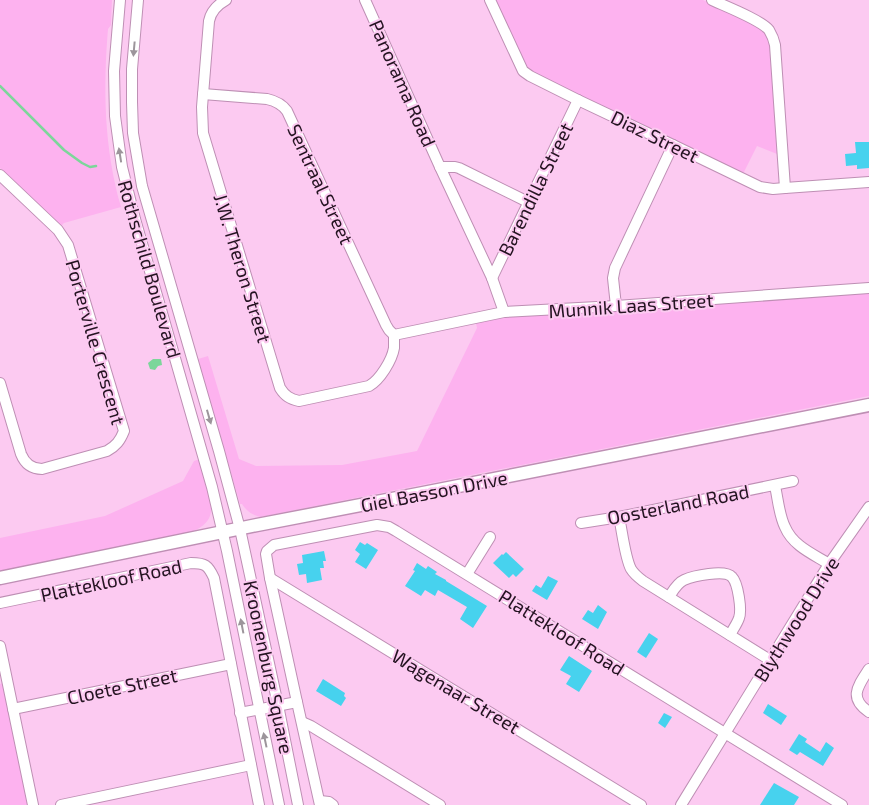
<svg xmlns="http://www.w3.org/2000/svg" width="869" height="805" viewBox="0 0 869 805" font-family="'Exo 2',sans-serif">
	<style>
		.green { fill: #fdb2ef }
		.water { fill: #7cd69a }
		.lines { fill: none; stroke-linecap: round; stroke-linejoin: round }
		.stream { stroke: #7cd69a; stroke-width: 2.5 }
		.building { fill: #47d2ee }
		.minor-casing { stroke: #be8fb4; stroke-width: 12 }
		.major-casing { stroke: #be8fb4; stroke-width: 15 }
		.minor { stroke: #fff; stroke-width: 10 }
		.major { stroke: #fff; stroke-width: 12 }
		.oneway { fill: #9c959b }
		.labels { text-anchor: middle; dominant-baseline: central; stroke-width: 4; stroke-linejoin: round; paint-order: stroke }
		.street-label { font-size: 19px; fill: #241321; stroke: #fccaf1 }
	</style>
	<rect width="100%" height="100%" fill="#fccaf1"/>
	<!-- green -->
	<g class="green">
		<path d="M0,0H112L111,25L108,29C103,89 104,148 121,207L64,223L61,226L0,168Z"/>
		<path d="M495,0H703L757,26L766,34L770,46L777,154L757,146L743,174L530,71L527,69Z"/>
		<path d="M869,292V396L260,517C253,515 247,512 242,504H240L198,359L208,356L239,459L256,466L342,465L417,451L477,328L476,323L509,317Z"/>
		<path d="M200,459C202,468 205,477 207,486C212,506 217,520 194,531L0,571V538L105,516L183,481L194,461Z"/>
		<path d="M3,683L29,805H0V684Z"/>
	</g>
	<!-- water -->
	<path class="water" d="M153,359H161L162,365L158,366L155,370L150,369L148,363Z"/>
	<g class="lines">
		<!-- stream -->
		<path class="stream" d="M0,86L64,150L82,163L90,167L96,166"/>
	</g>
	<!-- building -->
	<g class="building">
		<path d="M855,142H869V168L857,169V165L846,166L845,154L856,153Z"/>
		<path d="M360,542L365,545L367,543L378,550L366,569L355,562L360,554L355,550Z"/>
		<path d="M324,551L326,561H323L324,568H320L322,580L307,583L306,574L299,575L297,564L303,563L302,555Z"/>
		<path d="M506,552L524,569L516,577L513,574L509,578L493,563L502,554L503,555Z"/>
		<path d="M417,563L426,569L428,566L437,572L435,574L446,580V581L487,606L473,628L460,619L467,607L438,590L435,596L425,590L421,596L405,586L415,571L413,570Z"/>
		<path d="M548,576L558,581L547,600L532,591L536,585L541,588Z"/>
		<path d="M598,605L607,612L598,629L582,619L588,610L593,613Z"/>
		<path d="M649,633L658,639L646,658L637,652Z"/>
		<path d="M569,656L592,671L579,692L566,684L571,676L560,670Z"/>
		<path d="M323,679L345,693L344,696L346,698L341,706L316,691Z"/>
		<path d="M768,704L787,716L781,725L763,713Z"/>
		<path d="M664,713L672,717L665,728L658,723Z"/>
		<path d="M799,734L807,739L805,742L820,752L826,742L834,748L823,766L800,752L797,755L789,750Z"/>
		<path d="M774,783L799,797L794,805H760Z"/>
	</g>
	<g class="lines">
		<defs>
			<g id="minor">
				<path d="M120,0L114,71L115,116L122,167L135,219L212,487L227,551L279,805"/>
				<path d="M138,0L132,69V102L133,133L142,186L219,451L240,529L278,705L298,805"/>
				<path d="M226,0C217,5 211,11 209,21L202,107L203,133L280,388C285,396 290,399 299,401L369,386C380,380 392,360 394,348C394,344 394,339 394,335"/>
				<path d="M365,0L440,167L492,278L504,312"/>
				<path d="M490,0L523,71L530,76L578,100L673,145L760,187L773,189L785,188L869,182"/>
				<path d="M712,0C725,6 761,20 769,30C772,35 774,40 775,45L785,188"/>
				<path d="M203,94L267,99C276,101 282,104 287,111L386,325L389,330L394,335"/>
				<path d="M440,167H455L459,168L528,202"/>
				<path d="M0,175L58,230L68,245L124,431C120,441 116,446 107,451L42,469C32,469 25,464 21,454L0,383"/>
				<path d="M492,278L578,100"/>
				<path d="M616,306L613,278L615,268L673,145"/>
				<path d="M394,335L504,312L616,306L869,288"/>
				<path d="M775,486C778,499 779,515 785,527C793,546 813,554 829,564"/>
				<path d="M619,517C622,530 625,558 631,569C634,574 639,578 643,581L770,660"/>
				<path d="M581,523L619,517L793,481"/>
				<path d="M467,574L490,537"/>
				<path d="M270,578L641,805"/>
				<path d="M669,597C673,591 677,583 684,580C693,576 725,569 732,577C738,583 742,610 739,618C737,624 733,629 730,635"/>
				<path d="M0,603L191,563C205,563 208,565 214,578L259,805"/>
				<path d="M0,646L33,805"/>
				<path d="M869,669C858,686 848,698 869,712"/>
				<path d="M13,709L231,664"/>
				<path d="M240,713L297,702"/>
				<path d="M302,722L311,726L440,805"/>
				<path d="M320,801L329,802L333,805"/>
				<path d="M61,805L251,765"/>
				<path d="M320,805L297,702L270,578L266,554L267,551L274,545L377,525L389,527L396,531L842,805"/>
				<path d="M681,805L829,564L869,507"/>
			</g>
			<path id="major" d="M0,578L257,525L423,493L869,405"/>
		</defs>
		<!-- minor casing -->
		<use href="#minor" class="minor-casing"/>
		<!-- major casing -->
		<use href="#major" class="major-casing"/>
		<!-- minor -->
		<use href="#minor" class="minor"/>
		<!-- major -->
		<use href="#major" class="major"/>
	</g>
	<!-- one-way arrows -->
	<defs><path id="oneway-solid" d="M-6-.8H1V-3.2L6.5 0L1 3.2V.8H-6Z" transform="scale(1.25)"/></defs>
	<g class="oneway">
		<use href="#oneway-solid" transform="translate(134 49) rotate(95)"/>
		<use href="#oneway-solid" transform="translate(120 155) rotate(-99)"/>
		<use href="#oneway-solid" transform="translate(209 417) rotate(74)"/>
		<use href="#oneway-solid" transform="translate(242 626) rotate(-101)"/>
		<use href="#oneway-solid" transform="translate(265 740) rotate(-102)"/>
	</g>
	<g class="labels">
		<!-- street labels -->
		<g class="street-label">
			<text transform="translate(403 83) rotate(66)">Panorama Road</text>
			<text transform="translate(655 136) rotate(26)">Diaz Street</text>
			<text transform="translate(321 184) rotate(65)">Sentraal Street</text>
			<text transform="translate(535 189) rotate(-64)">Barendilla Street</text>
			<text transform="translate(243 268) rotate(73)">J.W. Theron Street</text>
			<text transform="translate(150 269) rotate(74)">Rothschild Boulevard</text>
			<text transform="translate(631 305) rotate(-4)">Munnik Laas Street</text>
			<text transform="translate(96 342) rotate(74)">Porterville Crescent</text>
			<text transform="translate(434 491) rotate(-11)">Giel Basson Drive</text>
			<text transform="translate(678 504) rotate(-11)">Oosterland Road</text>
			<text transform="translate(111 580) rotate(-12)">Plattekloof Road</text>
			<text transform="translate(796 619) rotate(-58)">Blythwood Drive</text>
			<text transform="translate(562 632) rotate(32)">Plattekloof Road</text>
			<text transform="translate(269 667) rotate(78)">Kroonenburg Square</text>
			<text transform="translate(122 686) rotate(-12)">Cloete Street</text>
			<text transform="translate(456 691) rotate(31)">Wagenaar Street</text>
		</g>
	</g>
</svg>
